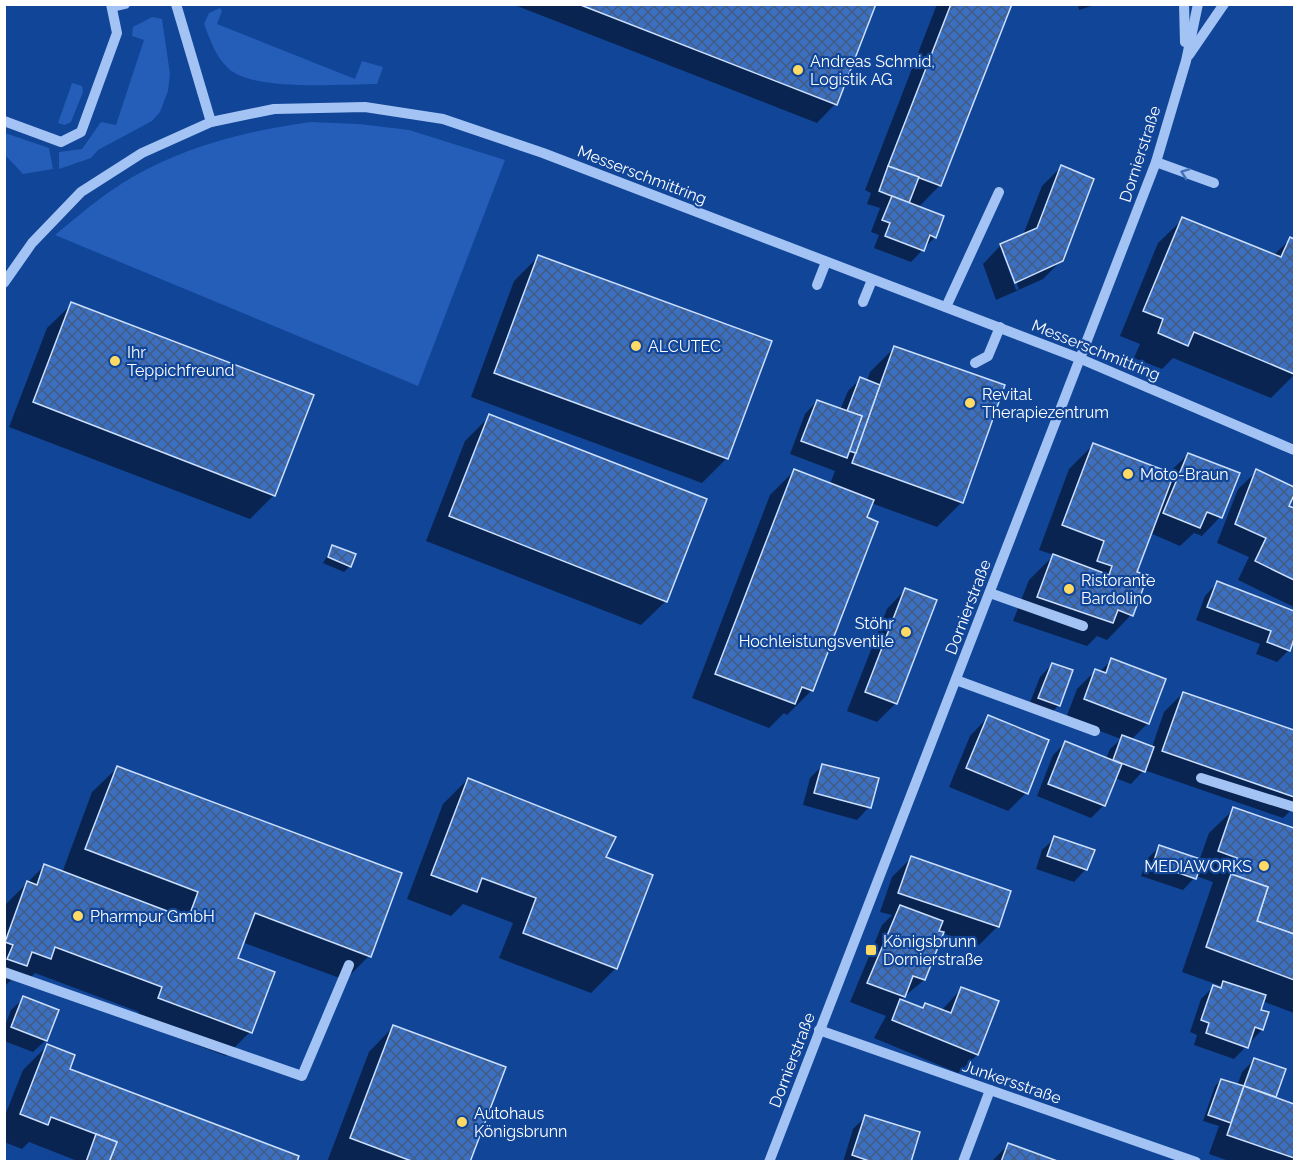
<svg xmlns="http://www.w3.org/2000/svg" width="1299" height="1166" viewBox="0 0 1299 1166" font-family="Raleway,sans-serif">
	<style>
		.grass { fill: #245eb8 }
		.shadow { fill: #0007; fill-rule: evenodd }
		.building { fill: url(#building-cross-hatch); stroke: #cbdffe; stroke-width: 1.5 }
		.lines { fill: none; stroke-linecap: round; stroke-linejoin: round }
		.minor { stroke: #a3c3f4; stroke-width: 10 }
		.oneway { stroke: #4471b8 }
		.poi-dot { fill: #ffdb65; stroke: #114598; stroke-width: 2 }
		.labels { text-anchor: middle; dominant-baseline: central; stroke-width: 4.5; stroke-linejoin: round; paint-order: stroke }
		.poi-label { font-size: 16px; fill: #fff; stroke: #114598; text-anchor: start }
		.street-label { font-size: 16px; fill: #fff; stroke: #114598 }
	</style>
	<defs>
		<pattern id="building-cross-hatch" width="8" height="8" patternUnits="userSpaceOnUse" patternTransform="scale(1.5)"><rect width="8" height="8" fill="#3a6fc1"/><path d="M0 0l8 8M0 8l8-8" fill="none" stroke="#445c81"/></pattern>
	</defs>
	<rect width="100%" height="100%" fill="#114598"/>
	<!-- grass -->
	<g class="grass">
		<path d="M220,8L222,11L217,24L355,79L362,61L383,67L377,84C341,84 252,92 228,68C215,56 210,39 204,24L209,13Z"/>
		<path d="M152,17L162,19L170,74L168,91L160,112L152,121L98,150L91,158L59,169V152L82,149L101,122L116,125L144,40L132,36L133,27Z"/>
		<path d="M72,83L82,86L83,92L71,122L65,125L58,123Z"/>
		<path d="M311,122L359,124L409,130L505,160L418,386L55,235C71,222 88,207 105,195C166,151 238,132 311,122Z"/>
		<path d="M5,133L49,148L53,169L23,174L5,155Z"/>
	</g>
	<!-- shadow -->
	<g class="shadow">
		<path d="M512,4H875L835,104L817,123Z"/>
		<path d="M937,4H1010L940,185L918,208L935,237L911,262L874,248L879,235L871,232L880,208L867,204L871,193L865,190Z"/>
		<path d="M1078,4H1098L1079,10Z"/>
		<path d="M1061,167L1062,260L1043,279L996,300L983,264L1001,245L1023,235L1042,186ZM1002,252H1005L1019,289L1016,290Z"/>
		<path d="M1183,219L1273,256L1290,239L1294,241V375L1271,398L1173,358L1162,369L1134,358L1140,344L1120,336L1158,243Z"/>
		<path d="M539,256L727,458L702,483L471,397L514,281Z"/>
		<path d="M72,304L274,495L250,519L9,427L47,328Z"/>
		<path d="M895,347L962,502L937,527L871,503L812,690L787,715L784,713L769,728L692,698L770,495L794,471L830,484L835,471L790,454L805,414L817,401L840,410L848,391L860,379L867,381L870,372Z"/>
		<path d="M490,416L666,601L641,625L426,541L465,441Z"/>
		<path d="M1093,445L1169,473L1188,454L1220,517L1202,536L1194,533L1180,546L1150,533L1135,572L1146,576L1131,615L1107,640L1097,636L1087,646L1013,621L1029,580L1054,555L1039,550L1069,469Z"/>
		<path d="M1257,471L1294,489L1287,507L1294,510V607L1238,580L1249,557L1217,543L1238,489Z"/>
		<path d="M333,547L350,566L344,572L323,563Z"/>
		<path d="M1217,583L1294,612V635L1289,650L1277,662L1256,654L1260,644L1196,620L1205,596Z"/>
		<path d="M905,590L896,703L877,722L847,711L887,609Z"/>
		<path d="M1112,660L1148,723L1131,740L1152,747L1164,712L1183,693L1294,732V807L1283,818L1144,770L1131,784L1115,778L1103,806L1091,818L1037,796L1053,755L1066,742L1106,759L1110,749L1121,739L1066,718L1077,689L1095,671L1099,672Z"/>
		<path d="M1052,664L1059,705L1046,718L1027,710L1040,677Z"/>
		<path d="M988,717L1026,793L1008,811L949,787L970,736Z"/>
		<path d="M823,765L869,807L857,820L803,805L810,778Z"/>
		<path d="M117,768L369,956L345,980L242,942L236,959L250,1032L226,1056L135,1022L139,1012L35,973L25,983L13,978L4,987V906L44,866L62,873L92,792Z"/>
		<path d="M468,779L604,858L616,968L591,993L499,958L513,923L463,904L451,916L407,899L443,804Z"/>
		<path d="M1234,809L1294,830V1013L1262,1001L1259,1011L1267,1013L1262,1030L1234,1059L1194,1045L1197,1035L1190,1032L1201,999L1214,986L1218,988L1221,986L1182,972L1213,882L1196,876L1183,890L1141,876L1147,859L1159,847L1199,861L1209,833Z"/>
		<path d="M1055,838L1086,869L1074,882L1036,869L1042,850Z"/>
		<path d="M911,858L1009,892L997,927L979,945L942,933L924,980L899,1001L921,1009L925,1005L941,1011L962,988L997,1002L977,1055L958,1073L874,1038L886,1016L850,1002L882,925L892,915L880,912L892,877Z"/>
		<path d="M24,998L46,1040L33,1052L4,1041V1028L11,1010Z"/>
		<path d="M393,1027L468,1162H327L369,1052Z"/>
		<path d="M47,1046L68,1070L296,1162H80L29,1142L22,1149L4,1142V1118L23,1070Z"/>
		<path d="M1254,1060L1284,1070L1273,1098L1294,1105V1162H1232L1209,1154L1219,1126L1203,1121L1215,1086L1221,1080L1237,1086L1242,1072Z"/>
		<path d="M866,1116L909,1162H843L853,1129Z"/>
		<path d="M1009,1144L1056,1162H991Z"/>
	</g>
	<!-- building -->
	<g class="building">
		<path d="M578,4H876L837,105Z"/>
		<path d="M951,4H1012L941,186L888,166Z"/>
		<path d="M1061,165L1094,179L1063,261L1015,283L1000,244L1037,228Z"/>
		<path d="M888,166L919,177L909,203L879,191Z"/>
		<path d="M892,196L944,216L936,238L930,235L924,251L885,236L890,223L882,220Z"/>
		<path d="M1182,217L1281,257L1290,237L1294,239V374L1194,332L1188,346L1158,333L1163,319L1143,311Z"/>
		<path d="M538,255L772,341L728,459L494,373Z"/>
		<path d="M71,302L314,395L275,496L33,402Z"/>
		<path d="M894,346L1005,385L963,503L852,463Z"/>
		<path d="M860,377L880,385L856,453L849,451L862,416L847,411Z"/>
		<path d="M817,400L862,416L847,458L801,441Z"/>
		<path d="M489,414L707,499L667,602L449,516Z"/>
		<path d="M1093,443L1174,474L1137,572L1148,575L1133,616L1118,610L1113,623L1037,597L1053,554L1109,575L1112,566L1097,561L1104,541L1062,525Z"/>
		<path d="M1188,453L1240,473L1222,518L1207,512L1200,528L1163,513Z"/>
		<path d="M794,469L874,500L867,517L878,522L813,691L802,687L795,704L715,674Z"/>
		<path d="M1256,469L1294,487V495L1289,506L1294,508V580L1255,561L1266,538L1235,524Z"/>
		<path d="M332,545L356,554L351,567L328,557Z"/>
		<path d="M1217,581L1294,611V639L1290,651L1267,642L1271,631L1207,607Z"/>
		<path d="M905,588L937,600L897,704L865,692Z"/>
		<path d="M1111,658L1166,679L1149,724L1084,699L1095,669L1106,673Z"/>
		<path d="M1052,663L1073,670L1060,706L1038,698Z"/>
		<path d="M1183,692L1294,730V797L1162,751Z"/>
		<path d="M988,715L1049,740L1028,794L966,768Z"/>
		<path d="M1122,735L1154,747L1145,772L1113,760Z"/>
		<path d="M1065,741L1122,764L1105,806L1048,784Z"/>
		<path d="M822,764L879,778L871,808L814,793Z"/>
		<path d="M117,766L402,873L371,957L255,913L238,958L275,972L252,1033L158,998L162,987L55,947L51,959L32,952L27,966L7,959L13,945L5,942L27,881L37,885L44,864L188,919L198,892L85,849Z"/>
		<path d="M468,778L616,837L606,857L653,875L617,969L523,933L536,898L482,878L477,892L431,875Z"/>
		<path d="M1233,807L1294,828V934L1257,921L1268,887L1231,874L1237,858L1218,851Z"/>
		<path d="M1054,836L1095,850L1087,870L1047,856Z"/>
		<path d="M1159,845L1203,860L1196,879L1153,864Z"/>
		<path d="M911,856L1011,891L999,927L898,893Z"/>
		<path d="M1231,874L1268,887L1257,921L1294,934V980L1206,947Z"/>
		<path d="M900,905L943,921L939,931L944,932L925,980L913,976L905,997L867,983Z"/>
		<path d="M1223,981L1266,995L1261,1010L1269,1012L1263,1030L1255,1027L1248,1048L1206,1033L1209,1023L1201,1020L1213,985L1221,988Z"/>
		<path d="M961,987L999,1001L978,1055L892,1020L900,999L923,1008L925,1003L951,1013Z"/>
		<path d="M23,996L59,1010L47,1041L11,1027Z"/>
		<path d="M393,1025L506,1067L470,1162H414L350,1138Z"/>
		<path d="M47,1044L75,1055L70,1069L299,1156L297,1162H109L117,1142L51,1117L48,1125L20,1114Z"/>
		<path d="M1254,1058L1286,1069L1276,1097L1244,1086Z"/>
		<path d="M1221,1079L1244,1086L1231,1123L1208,1115Z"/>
		<path d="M1244,1086L1294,1104V1158L1227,1135Z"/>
		<path d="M865,1115L920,1132L911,1162H872L852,1155Z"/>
		<path d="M96,1134L117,1142L109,1162H86Z"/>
		<path d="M1008,1143L1060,1162H1001Z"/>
	</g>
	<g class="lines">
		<!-- minor -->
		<g class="minor">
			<path d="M176,4L211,122"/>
			<path d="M1184,4L1185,42"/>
			<path d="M112,7L125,4"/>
			<path d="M1189,55L1224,4"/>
			<path d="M4,121L61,142L81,132L117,33L111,4"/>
			<path d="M1156,162L1214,183"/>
			<path d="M4,283L32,243L81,192L142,153L211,122L274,109L365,107L443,119L543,153L1081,359L1294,450"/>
			<path d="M817,285L826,262"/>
			<path d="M863,302L872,280"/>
			<path d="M946,307L999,192"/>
			<path d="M975,363L988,356L1000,327"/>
			<path d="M990,593L1083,626"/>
			<path d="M956,680L1095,731"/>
			<path d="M1201,778L1294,807"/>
			<path d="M4,972L302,1076L349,965"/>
			<path d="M819,1030L1196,1162"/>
			<path d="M769,1162L1156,162L1186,61L1198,4"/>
			<path d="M963,1162L990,1090"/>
		</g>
	</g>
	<!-- one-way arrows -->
	<defs><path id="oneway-chevron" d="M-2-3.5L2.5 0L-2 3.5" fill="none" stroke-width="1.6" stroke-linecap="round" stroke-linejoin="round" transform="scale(1.5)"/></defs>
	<use class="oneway" href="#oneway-chevron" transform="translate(1185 173) rotate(-160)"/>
	<!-- markers -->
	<g class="poi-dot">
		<circle cx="798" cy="70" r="6"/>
		<circle cx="636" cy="346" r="6"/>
		<circle cx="115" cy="361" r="6"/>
		<circle cx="970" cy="403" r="6"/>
		<circle cx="1128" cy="474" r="6"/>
		<circle cx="1069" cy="589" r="6"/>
		<circle cx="906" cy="632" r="6"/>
		<circle cx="1264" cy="866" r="6"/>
		<circle cx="78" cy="916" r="6"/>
		<rect x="865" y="944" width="12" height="12" rx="3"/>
		<circle cx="462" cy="1122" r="6"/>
	</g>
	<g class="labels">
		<!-- poi labels -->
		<g class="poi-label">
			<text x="810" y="61">Andreas Schmid,<tspan x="810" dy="18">Logistik AG</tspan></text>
			<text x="648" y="346">ALCUTEC</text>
			<text x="127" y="352">Ihr<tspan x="127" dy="18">Teppichfreund</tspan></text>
			<text x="982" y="394">Revital<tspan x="982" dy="18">Therapiezentrum</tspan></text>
			<text x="1140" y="474">Moto-Braun</text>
			<text x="1081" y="580">Ristorante<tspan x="1081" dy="18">Bardolino</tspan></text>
			<text x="894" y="623" text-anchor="end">Stöhr<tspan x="894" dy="18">Hochleistungsventile</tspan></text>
			<text x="1252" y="866" text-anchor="end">MEDIAWORKS</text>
			<text x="90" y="916">Pharmpur GmbH</text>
			<text x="883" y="941">Königsbrunn<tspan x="883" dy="18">Dornierstraße</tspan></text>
			<text x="474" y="1113">Autohaus<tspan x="474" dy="18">Königsbrunn</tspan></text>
		</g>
		<!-- street labels -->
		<g class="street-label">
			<text transform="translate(1140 154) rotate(-72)">Dornierstraße</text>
			<text transform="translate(642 175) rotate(21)">Messerschmittring</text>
			<text transform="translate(1096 350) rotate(22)">Messerschmittring</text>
			<text transform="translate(968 607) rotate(-69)">Dornierstraße</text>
			<text transform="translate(792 1060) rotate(-69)">Dornierstraße</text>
			<text transform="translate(1012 1082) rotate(19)">Junkersstraße</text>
		</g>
	</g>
	<!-- border -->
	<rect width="1299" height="1166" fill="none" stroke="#ffffff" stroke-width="12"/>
</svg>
